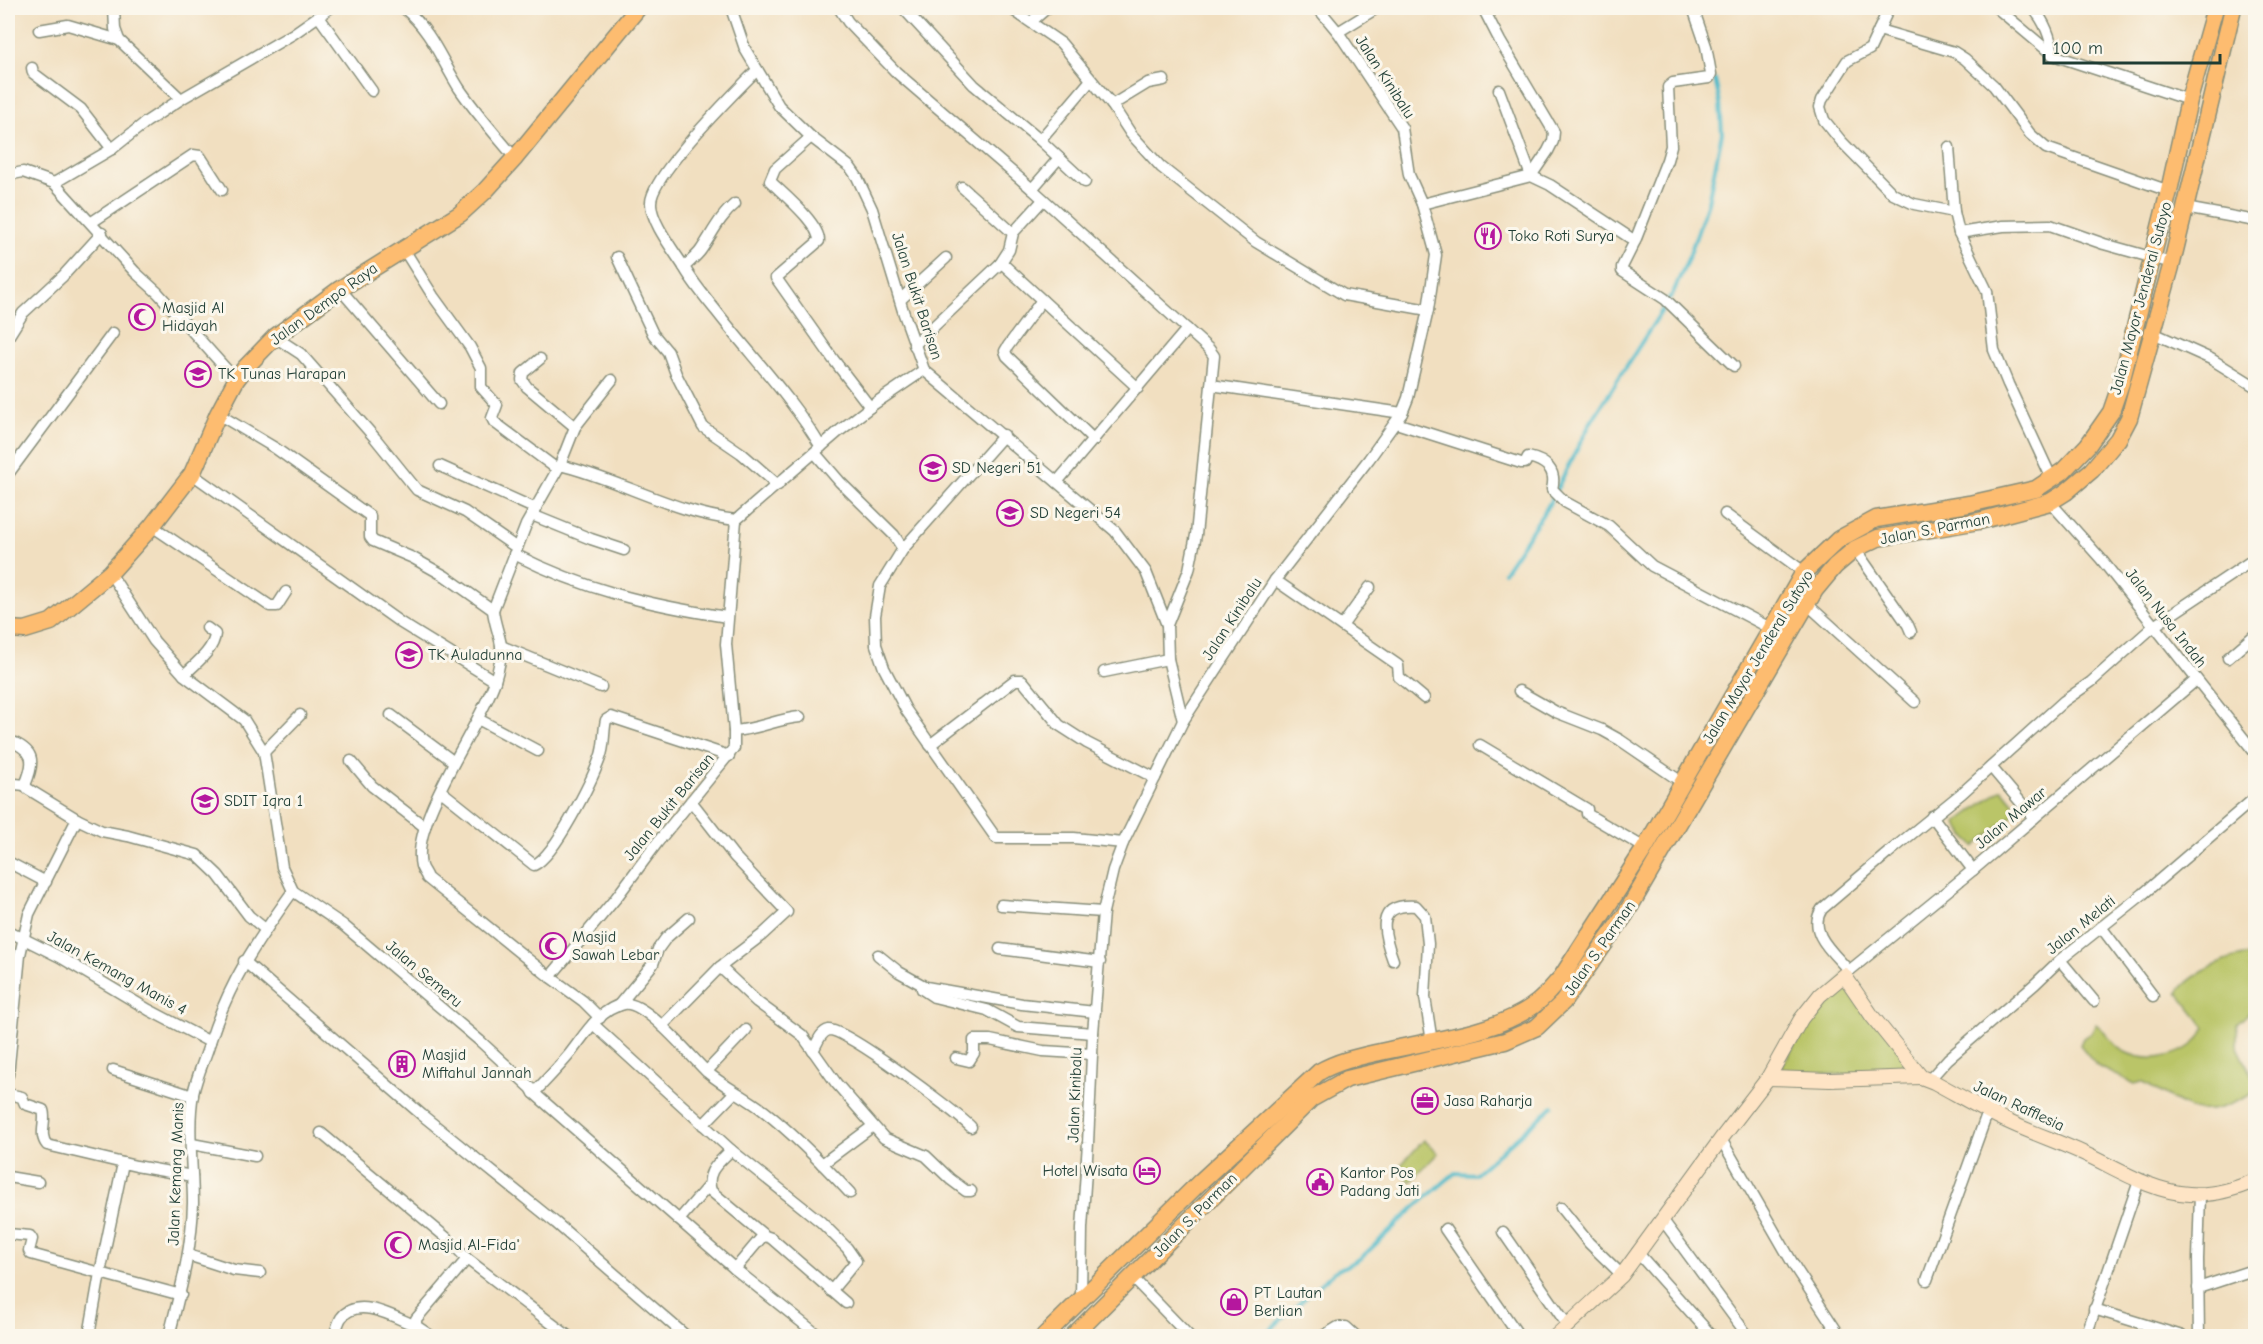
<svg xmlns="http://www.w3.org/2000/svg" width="2263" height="1344" viewBox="0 0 2263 1344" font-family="'Comic Neue',sans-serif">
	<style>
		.green { fill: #bac567; stroke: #6c814e; stroke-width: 1.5 }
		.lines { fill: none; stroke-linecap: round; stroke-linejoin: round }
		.stream { stroke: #4ebac9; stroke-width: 4 }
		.street-casing { stroke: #888e7a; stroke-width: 13 }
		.secondary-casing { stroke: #888e7a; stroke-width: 16 }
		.primary-casing { stroke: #888e7a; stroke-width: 19 }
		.street { stroke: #fff; stroke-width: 10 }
		.secondary { stroke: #fee4c5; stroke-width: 14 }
		.primary { stroke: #fdbc6f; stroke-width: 16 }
		.labels { text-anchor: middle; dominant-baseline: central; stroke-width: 6; stroke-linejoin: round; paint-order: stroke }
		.street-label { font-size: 16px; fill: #1f3d34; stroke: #fbf7ec }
		.poi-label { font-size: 16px; fill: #1f3d34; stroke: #fbf7ec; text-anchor: start }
	</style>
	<rect width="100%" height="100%" fill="#fbf7ec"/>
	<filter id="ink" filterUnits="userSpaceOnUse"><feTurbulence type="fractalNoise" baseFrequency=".0167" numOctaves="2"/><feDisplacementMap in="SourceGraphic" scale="12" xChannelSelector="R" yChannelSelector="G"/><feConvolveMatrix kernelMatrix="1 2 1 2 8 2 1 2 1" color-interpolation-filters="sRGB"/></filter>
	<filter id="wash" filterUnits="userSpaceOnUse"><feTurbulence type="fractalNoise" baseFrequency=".008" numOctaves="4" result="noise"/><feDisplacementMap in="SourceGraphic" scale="24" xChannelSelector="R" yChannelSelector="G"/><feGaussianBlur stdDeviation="1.35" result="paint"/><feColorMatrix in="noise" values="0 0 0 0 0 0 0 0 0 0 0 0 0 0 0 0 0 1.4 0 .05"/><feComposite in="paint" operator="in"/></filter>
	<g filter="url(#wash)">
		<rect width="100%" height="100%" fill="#f1dfc0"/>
		<!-- green -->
		<g class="green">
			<path d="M2002,789L2019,810L1974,847L1956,823Z"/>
			<path d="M2255,955V1007L2237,1024V1045L2255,1082L2252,1094C2196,1123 2193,1110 2142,1082L2135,1084L2097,1066L2080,1045L2083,1038L2090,1034L2096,1024C2105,1031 2112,1045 2123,1051C2151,1066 2191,1056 2206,1028L2178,993C2189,974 2234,954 2255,955Z"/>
			<path d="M1844,975L1925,1077L1778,1073L1806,1026Z"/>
			<path d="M1424,1140L1438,1153L1411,1182L1397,1169Z"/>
		</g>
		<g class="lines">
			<!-- stream -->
			<g class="stream">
				<path d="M1504,572L1548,506L1591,422L1673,293L1690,254L1708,202L1722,133L1720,103L1715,80"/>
				<path d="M1263,1336L1334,1272L1361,1258L1416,1206L1455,1173L1475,1174L1553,1106"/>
			</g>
		</g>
	</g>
	<g filter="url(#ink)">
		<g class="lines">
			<defs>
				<g id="street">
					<path d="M114,8L115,29L119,40L181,99"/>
					<path d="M404,8C433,33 440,58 459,88C476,113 496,135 515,158"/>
					<path d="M731,8L745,49L779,106L811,137L850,167L857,177L872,209L904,314L924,370L1115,531L1146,572L1167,625L1168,659L1183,721"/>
					<path d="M839,8L848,22L896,72L1032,189L1187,329L1209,349L1214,356L1196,535L1189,570L1167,625"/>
					<path d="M903,8L974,85L1040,140"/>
					<path d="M1010,8L1061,43L1112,105L1131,134L1161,167L1256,242L1344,295L1428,310"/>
					<path d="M1889,8L1870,49L1847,61L1822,100L1820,107L1824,120L1841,141L1893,194L1914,204L1954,212"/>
					<path d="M1997,8L2053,55"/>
					<path d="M2033,8C2045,22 2051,37 2053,55L2189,100"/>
					<path d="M319,17L372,91"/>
					<path d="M1032,21L1047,8"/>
					<path d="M39,30L68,25L119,40"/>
					<path d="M1879,30L1954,52L1965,59L1994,86L2030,134L2046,148L2169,191"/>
					<path d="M1338,32L1377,8"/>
					<path d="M32,68L33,73L81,109L112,149"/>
					<path d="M1499,90L1531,176L1550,185L1635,241L1667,160L1671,146L1668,87L1673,83L1709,78L1711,74L1706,46L1693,8"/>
					<path d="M1112,105L1148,83L1164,80"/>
					<path d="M811,137L775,169L770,181C783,194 819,223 819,241L776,278L833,359L870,407"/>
					<path d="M1949,147L1954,212L1959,233L1987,291L1994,350L2008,384L2052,479"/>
					<path d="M8,175L23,172L54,183"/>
					<path d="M1085,182L1040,140L1091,80"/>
					<path d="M962,187L1013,233"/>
					<path d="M1032,189L1059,158"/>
					<path d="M735,204C720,216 712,234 701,250C697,256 690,261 684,267C693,283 705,297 717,312C752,357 792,398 821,447"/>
					<path d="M1422,204L1531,176L1548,151L1553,141L1554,132L1500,41L1483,8"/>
					<path d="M2185,208L2256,221"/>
					<path d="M92,222L193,155L200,156L222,190"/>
					<path d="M1959,233L2003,226L2050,225L2104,244L2172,263"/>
					<path d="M1635,241L1622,267V271L1665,299L1734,366"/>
					<path d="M403,248L433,296L470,347L481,368V387L497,405L492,418L494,422L557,469"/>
					<path d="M617,257L653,334L668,352L676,374L703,427L741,453L778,485"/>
					<path d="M1000,264L1009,250L1013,233L1043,200"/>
					<path d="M684,267C674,251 650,221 651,202C652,175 735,92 757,70"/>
					<path d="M340,289L439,404"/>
					<path d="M900,300L946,258"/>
					<path d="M1042,300L1008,346L1005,351L1007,356L1094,440"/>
					<path d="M2153,333L2211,359L2256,387"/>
					<path d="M8,337L23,313L63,276L102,233"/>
					<path d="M275,337L301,354L375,438L417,490L465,512L517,548"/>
					<path d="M914,345L1000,264L1004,265L1138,388"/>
					<path d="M540,359L523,373L522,380L527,387L575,427"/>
					<path d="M236,380L158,293L135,272L54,183L112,149L146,122L181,99L293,34L330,8"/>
					<path d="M1211,385L1402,413"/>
					<path d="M218,414L275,448L370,516V537L373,541L413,558L445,576L493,610"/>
					<path d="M1396,423L1521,463H1525L1528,457C1546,461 1557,470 1552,489L1565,502L1609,526L1652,566L1772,629"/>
					<path d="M1004,435L903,549L880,586L875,616L876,645L884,668L906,710L996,838H1074L1123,843"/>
					<path d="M815,453L840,482L894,535L903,549"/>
					<path d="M560,465L575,427L612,380"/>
					<path d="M440,466L536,509"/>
					<path d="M8,474L113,333"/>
					<path d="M192,474L401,623L495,681"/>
					<path d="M1057,482L1187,329"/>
					<path d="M2050,502L2101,559L2256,754"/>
					<path d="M1725,514L1804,572"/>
					<path d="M532,515L591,539L624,550"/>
					<path d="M152,526L270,606H277L286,592"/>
					<path d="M1855,549L1908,625L1911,632"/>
					<path d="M514,554C585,590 649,605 727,617"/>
					<path d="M110,573L154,641L184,675L244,720L264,752L282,867L293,891L343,925L480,1041L531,1088L534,1093L735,1269L819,1336"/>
					<path d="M1275,580L1398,665L1399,677L1424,698"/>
					<path d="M1807,604L1915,702"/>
					<path d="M1342,626L1370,587"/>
					<path d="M501,646L601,687"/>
					<path d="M2228,658L2256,634"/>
					<path d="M1104,672L1168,659"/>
					<path d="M184,675C195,664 214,650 215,634L207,628"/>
					<path d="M1519,691L1556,712L1602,730L1620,740L1683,783"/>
					<path d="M391,715L454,762"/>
					<path d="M478,719L538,751"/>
					<path d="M734,731C759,729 777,719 800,717"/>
					<path d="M8,740C34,750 36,760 25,785L28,789L77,819L29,914L20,955L8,1075"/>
					<path d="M930,745L1015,680H1022L1059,725L1087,743L1155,778"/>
					<path d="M1480,745L1587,809V814L1645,848"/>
					<path d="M264,752L300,715"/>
					<path d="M351,761L372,786L425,827"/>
					<path d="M1991,767L2034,818"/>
					<path d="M8,788L15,784L25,785"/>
					<path d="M441,791L534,865C555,856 592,780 600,758C605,746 603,732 606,720L611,717L729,756"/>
					<path d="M691,801L734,856L787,912L762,935L720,967L757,1002L802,1035L836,1083L884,1138L926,1156L950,1179L966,1191H971"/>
					<path d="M1932,816L1973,870"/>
					<path d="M77,819L102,831L128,836L197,855L218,875L249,916L265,929"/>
					<path d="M8,862L46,882"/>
					<path d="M1001,905L1103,912"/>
					<path d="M2101,927L2153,996"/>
					<path d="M8,931L60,957L149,1010L210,1042"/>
					<path d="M1000,949L1100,962"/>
					<path d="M878,955L899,972L926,987L1022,1004L1095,1012"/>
					<path d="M1393,960C1383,933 1374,903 1416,906L1425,916L1428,944L1425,997L1432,1042"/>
					<path d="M2060,960L2094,1001"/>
					<path d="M244,961L422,1115L556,1223L686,1336"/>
					<path d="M1849,971C1835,954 1806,932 1822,909L1888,853L1962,793L2064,701L2091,682L2154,626L2256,558"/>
					<path d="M1844,975L1973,870L2195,681"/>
					<path d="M550,977L616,898L657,843L734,748V731L726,644L736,520"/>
					<path d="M922,989L934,997L987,1010L1018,1027L1093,1033"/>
					<path d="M618,1006L653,964L658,949L666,938L689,918"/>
					<path d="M600,1018L583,1001L550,977L427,878C426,874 422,870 421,866C410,820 480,727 495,681C498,671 502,656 501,645C499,633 494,622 493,610L526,525L560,465C618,479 677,514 736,520L838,432L874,404L924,370"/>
					<path d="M593,1024L731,1150L821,1222L847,1248L856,1261L831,1291"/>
					<path d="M662,1026L720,967"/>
					<path d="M813,1051C817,1044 820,1032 829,1030C845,1028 955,1111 971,1127"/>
					<path d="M956,1058L969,1061L974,1053V1040H990L1043,1051L1092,1054"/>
					<path d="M113,1070L193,1096"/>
					<path d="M707,1071L746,1030"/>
					<path d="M1929,1080L1948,1059L2035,984L2060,960L2143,894L2256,797"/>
					<path d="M534,1093C545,1081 557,1069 568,1056C583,1038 598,1009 624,1004C645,1000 691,1057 707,1072C725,1087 746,1097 764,1111C795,1135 823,1164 850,1193"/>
					<path d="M8,1094L22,1097L25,1104L43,1110C47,1122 38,1134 47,1145L136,1166L192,1176"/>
					<path d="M703,1125L734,1093"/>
					<path d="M321,1133L448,1239L467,1259L568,1336"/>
					<path d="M1721,1139L1796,1269L1840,1336"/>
					<path d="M192,1144L255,1156"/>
					<path d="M731,1150C719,1163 705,1171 711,1191L765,1236L771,1238L846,1303"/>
					<path d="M123,1163L100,1273L181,1295"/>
					<path d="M822,1164L873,1126"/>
					<path d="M8,1177L38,1182"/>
					<path d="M1561,1208L1589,1243L1622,1275"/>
					<path d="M1662,1219L1748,1336"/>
					<path d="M679,1220L709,1185"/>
					<path d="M1445,1229L1519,1336"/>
					<path d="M1503,1232L1568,1326"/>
					<path d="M8,1234L30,1236L32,1239L29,1251L31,1254L100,1273L90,1330"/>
					<path d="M1637,1252L1712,1336"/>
					<path d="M188,1255L234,1270L260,1273"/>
					<path d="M735,1269L761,1238L765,1236"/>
					<path d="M1132,1277L1189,1336"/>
					<path d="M1927,1280L1988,1111"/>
					<path d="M2198,1288L2256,1269"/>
					<path d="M1081,1298L1082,1228L1088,1143L1093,1033L1103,912L1113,870L1123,843L1183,721L1275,580L1369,459L1402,413L1408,398L1428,310L1436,255L1422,204L1409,175L1402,128L1338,32L1318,8"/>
					<path d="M2094,1309L2182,1336"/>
					<path d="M169,1336C180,1292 192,1249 193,1203C193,1169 187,1126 193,1094C197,1075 205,1059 210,1042C229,982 257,941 293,891"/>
					<path d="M334,1336C336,1331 338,1323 341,1318C358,1295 396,1318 416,1326"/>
					<path d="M431,1336L416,1326V1319L467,1259"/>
					<path d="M1323,1336L1338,1327H1346L1356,1336"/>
					<path d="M2086,1336L2139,1181"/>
					<path d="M2199,1336L2198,1259L2200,1194"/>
				</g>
				<g id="secondary">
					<path d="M1768,1078L1830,1080L1921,1077"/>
					<path d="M1556,1336L1622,1275L1721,1139L1768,1078L1801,1019L1820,995L1844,975L1872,1016L1921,1077L1934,1082C1960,1096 1985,1111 2011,1123C2035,1134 2059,1142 2083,1153C2118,1169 2150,1191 2189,1194C2212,1196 2234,1190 2256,1180"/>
				</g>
				<g id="primary">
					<path d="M8,629L25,630L51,622L110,573L152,526L192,474L218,414L236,380L245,368L275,337L340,289L460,214L485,191L515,158L638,8"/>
					<path d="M1044,1336L1200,1182L1319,1072C1338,1061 1358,1057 1380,1052C1427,1041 1501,1033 1538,1002C1547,995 1553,986 1561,978L1645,848L1804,572L1839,539L1876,519L1969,504L2036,489L2063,471L2088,445L2111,412L2121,383L2169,191L2189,100L2215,8"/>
					<path d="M1073,1336L1311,1099L1347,1079L1505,1041L1537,1027L1563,1002L1625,915L1815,590L1835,566L1855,549L1878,538L1979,521L2050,502L2066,492L2092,470L2118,439L2129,418L2172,263L2233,8"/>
				</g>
			</defs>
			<!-- street casing -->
			<use href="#street" class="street-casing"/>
			<!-- secondary casing -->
			<use href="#secondary" class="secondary-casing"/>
			<!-- primary casing -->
			<use href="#primary" class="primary-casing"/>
			<!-- street -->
			<use href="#street" class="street"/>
			<!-- secondary -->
			<use href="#secondary" class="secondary"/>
			<!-- primary -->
			<use href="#primary" class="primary"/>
		</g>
	</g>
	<!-- icons -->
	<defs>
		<symbol id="restaurant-ring" viewBox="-11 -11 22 22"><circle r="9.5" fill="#fbf7ec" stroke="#b5179e" stroke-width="1.5"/><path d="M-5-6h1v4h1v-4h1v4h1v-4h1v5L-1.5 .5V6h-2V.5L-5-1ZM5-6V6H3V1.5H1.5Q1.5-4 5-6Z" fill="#b5179e"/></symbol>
		<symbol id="mosque-ring" viewBox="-11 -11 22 22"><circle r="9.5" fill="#fbf7ec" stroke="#b5179e" stroke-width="1.5"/><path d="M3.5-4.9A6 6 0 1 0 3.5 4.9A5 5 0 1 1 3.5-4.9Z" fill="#b5179e"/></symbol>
		<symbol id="school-ring" viewBox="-11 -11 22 22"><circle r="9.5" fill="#fbf7ec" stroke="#b5179e" stroke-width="1.5"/><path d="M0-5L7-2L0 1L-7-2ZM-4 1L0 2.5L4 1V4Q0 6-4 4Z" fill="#b5179e"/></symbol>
		<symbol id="building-ring" viewBox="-11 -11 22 22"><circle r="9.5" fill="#fbf7ec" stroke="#b5179e" stroke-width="1.5"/><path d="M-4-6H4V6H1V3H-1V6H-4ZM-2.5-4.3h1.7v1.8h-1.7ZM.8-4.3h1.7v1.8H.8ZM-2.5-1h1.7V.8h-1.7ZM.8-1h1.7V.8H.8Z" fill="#b5179e"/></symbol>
		<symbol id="office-ring" viewBox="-11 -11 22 22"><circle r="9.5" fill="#fbf7ec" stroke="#b5179e" stroke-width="1.5"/><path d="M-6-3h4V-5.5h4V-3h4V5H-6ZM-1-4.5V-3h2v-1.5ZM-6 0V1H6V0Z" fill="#b5179e"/></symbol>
		<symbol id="hotel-ring" viewBox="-11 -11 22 22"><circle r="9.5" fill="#fbf7ec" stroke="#b5179e" stroke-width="1.5"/><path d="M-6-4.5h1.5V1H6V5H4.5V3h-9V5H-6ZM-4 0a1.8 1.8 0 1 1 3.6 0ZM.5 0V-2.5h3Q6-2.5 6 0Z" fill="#b5179e"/></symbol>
		<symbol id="civic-ring" viewBox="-11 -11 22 22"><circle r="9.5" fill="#fbf7ec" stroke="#b5179e" stroke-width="1.5"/><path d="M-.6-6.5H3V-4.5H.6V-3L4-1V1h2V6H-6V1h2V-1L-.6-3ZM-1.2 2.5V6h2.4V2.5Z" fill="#b5179e"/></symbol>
		<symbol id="shop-ring" viewBox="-11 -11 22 22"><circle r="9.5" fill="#fbf7ec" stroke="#b5179e" stroke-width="1.5"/><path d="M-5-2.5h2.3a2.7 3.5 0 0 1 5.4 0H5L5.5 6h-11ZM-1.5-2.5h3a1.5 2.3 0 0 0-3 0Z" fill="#b5179e"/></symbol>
	</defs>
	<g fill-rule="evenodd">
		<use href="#restaurant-ring" x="1473" y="221" width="30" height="30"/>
		<use href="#mosque-ring" x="127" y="302" width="30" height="30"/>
		<use href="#school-ring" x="183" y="359" width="30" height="30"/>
		<use href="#school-ring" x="918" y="453" width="30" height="30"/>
		<use href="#school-ring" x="995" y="498" width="30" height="30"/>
		<use href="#school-ring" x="394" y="640" width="30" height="30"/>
		<use href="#school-ring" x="190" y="786" width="30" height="30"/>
		<use href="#mosque-ring" x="538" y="931" width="30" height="30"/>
		<use href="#building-ring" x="387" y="1049" width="30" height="30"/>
		<use href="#office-ring" x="1410" y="1086" width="30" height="30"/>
		<use href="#hotel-ring" x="1132" y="1156" width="30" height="30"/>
		<use href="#civic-ring" x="1305" y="1167" width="30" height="30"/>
		<use href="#mosque-ring" x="383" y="1230" width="30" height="30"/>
		<use href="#shop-ring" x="1219" y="1287" width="30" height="30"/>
	</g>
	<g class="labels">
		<!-- street labels -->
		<g class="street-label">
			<text transform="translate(1385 77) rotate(57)">Jalan Kinibalu</text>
			<text transform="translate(917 296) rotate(72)">Jalan Bukit Barisan</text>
			<text transform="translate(2141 298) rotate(-75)">Jalan Mayor Jenderal Sutoyo</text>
			<text transform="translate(324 304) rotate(-36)">Jalan Dempo Raya</text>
			<text transform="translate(1935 529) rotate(-11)">Jalan S. Parman</text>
			<text transform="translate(2166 618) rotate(52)">Jalan Nusa Indah</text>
			<text transform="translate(1232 619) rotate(-57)">Jalan Kinibalu</text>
			<text transform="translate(1758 657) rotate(-59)">Jalan Mayor Jenderal Sutoyo</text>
			<text transform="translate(669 807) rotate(-51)">Jalan Bukit Barisan</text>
			<text transform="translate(2011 818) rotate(-40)">Jalan Mawar</text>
			<text transform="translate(2081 925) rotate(-39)">Jalan Melati</text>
			<text transform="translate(1600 948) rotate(-55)">Jalan S. Parman</text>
			<text transform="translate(117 973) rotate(29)">Jalan Kemang Manis 4</text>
			<text transform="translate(424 974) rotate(40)">Jalan Semeru</text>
			<text transform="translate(1075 1095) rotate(-88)">Jalan Kinibalu</text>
			<text transform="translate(2019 1106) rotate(25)">Jalan Rafflesia</text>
			<text transform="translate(176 1174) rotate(-88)">Jalan Kemang Manis</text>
			<text transform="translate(1195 1215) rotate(-45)">Jalan S. Parman</text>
		</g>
		<!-- poi labels -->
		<g class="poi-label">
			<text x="1508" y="236">Toko Roti Surya</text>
			<text x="162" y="308">Masjid Al<tspan x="162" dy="18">Hidayah</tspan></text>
			<text x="218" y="374">TK Tunas Harapan</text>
			<text x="952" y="468">SD Negeri 51</text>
			<text x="1030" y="513">SD Negeri 54</text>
			<text x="428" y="655">TK Auladunna</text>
			<text x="224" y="801">SDIT Iqra 1</text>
			<text x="572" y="937">Masjid<tspan x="572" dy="18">Sawah Lebar</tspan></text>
			<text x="422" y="1055">Masjid<tspan x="422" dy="18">Miftahul Jannah</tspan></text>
			<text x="1444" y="1101">Jasa Raharja</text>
			<text x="1128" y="1171" text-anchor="end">Hotel Wisata</text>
			<text x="1340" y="1173">Kantor Pos<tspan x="1340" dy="18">Padang Jati</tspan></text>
			<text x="418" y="1245">Masjid Al-Fida'</text>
			<text x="1254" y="1293">PT Lautan<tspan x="1254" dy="18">Berlian</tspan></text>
		</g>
	</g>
	<!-- margin -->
	<rect width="2263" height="1344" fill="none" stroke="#fbf7ec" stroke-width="30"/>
	<!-- scale -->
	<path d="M2044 54v9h176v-9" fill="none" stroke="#1f3d34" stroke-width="3"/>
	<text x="2053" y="54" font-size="18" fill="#1f3d34" stroke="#fbf7ec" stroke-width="4.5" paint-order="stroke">100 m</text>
</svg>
